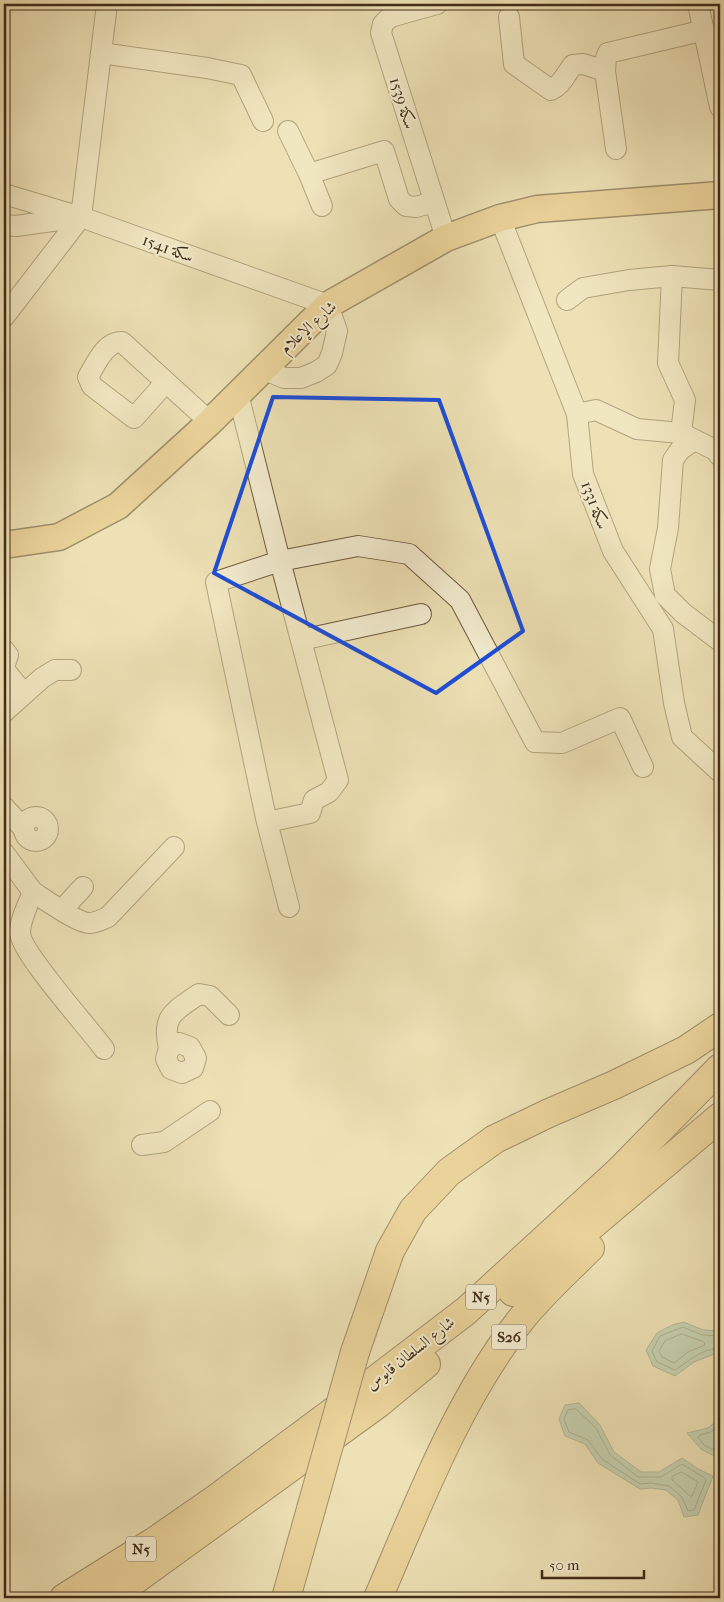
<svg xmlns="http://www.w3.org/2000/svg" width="724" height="1602" viewBox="0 0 724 1602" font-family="'IM FELL French Canon',Amiri,serif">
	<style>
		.water { fill: #99beae; stroke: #768472 }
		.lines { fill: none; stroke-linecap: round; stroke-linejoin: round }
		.shore { stroke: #6e7562; stroke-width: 1 }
		.minor-casing { stroke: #6d593e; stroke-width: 22 }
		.major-casing { stroke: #422c17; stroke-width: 29 }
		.highway-casing { stroke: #422c17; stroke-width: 30 }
		.minor { stroke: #f3eccf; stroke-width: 20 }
		.major { stroke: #e6c07a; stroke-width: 26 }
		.highway { stroke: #e6c07a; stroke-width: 28 }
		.highway-bridge-casing { stroke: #422c17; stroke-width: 30; stroke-linecap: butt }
		.highway-bridge { stroke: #e6c07a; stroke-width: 28 }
		.marked { fill: none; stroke: #1d4ed8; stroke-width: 4; stroke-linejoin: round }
		.labels { text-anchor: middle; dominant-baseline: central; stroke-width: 4; stroke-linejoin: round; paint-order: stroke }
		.shield { fill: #f3eccf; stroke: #77664e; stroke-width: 1 }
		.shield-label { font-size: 15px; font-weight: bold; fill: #422c17 }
		.street-label { font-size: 16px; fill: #422c17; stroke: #f3eccf }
	</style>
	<rect width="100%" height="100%" fill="#ede1b5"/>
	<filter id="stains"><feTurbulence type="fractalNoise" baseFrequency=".004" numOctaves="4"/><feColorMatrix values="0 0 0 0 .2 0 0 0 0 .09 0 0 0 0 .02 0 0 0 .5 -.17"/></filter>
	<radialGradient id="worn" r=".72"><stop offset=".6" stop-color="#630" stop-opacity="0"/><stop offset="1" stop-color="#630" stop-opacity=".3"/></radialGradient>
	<!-- water -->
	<g class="water">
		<path d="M684,1322L703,1330L720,1331V1354L717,1353L694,1362L675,1376L653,1366L646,1350L657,1333L672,1325Z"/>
		<path d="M579,1403L600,1425L614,1452L641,1472H659L682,1458L698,1469L713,1476L698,1515L684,1517L678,1500L666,1490L651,1488L640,1489L598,1463L585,1444L565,1436L559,1419L565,1405Z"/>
		<path d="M718,1420H720V1459L701,1449L687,1433L708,1428Z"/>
	</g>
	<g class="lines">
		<!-- shore -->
		<g class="shore">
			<path d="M682,1334L704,1342L705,1345L688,1352L674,1363L662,1357L659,1351L665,1341Z"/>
			<path d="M720,1336L702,1335L683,1327L660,1336L652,1351L657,1362L675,1370C688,1362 703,1347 720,1349"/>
			<path d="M576,1409L596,1428L610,1455L638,1477H661L682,1464L705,1478L706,1480L694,1510L688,1511L682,1497L669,1486L651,1483L640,1484L602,1459L588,1440L569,1432L564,1419L568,1410Z"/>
			<path d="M720,1425L711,1432L700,1435L698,1437L704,1445L720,1453"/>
			<path d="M682,1472L698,1482L692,1496H690L672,1480V1477Z"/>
		</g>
		<defs>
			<g id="minor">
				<path d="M437,4L390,17L383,24L381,33L446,238"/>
				<path d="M698,4L720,107"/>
				<path d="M509,17L514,64L551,90C562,85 565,75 573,65L583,64L605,71"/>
				<path d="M101,53L207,68L241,75L263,121"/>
				<path d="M288,131L309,174L322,206"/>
				<path d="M616,149L605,71L606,58L608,53L705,30"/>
				<path d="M309,174L384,151L399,199L406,206L416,207L434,202"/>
				<path d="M4,194L74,215"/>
				<path d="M500,218L577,414L583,474L613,551L663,629L674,703L682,737L720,772"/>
				<path d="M4,225L16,226L81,217L328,305L337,331L332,353L327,365L316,372L301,378H284L263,369"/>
				<path d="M672,276L668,363L685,400L681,433"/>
				<path d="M567,300L583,288L629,280L672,276L720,280"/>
				<path d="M4,317L81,217L107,4"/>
				<path d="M166,382L134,418L92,386L88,377C96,364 105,341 122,342L210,422"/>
				<path d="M238,394L280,561L338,780L329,792L314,800L310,813L267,822"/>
				<path d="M577,414L596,410L637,429L681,433L715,450L720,456"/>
				<path d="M694,440L680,450L673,460L668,528L660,569L665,595L683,613L720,641"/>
				<path d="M301,640L421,614"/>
				<path d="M4,650L8,655L4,667"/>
				<path d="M4,669L24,694"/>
				<path d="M4,712L42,678L55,670H71"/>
				<path d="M4,807L24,829"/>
				<circle cx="36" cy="829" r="12"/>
				<path d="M4,853L33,892C28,905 20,919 20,933C21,953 89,1028 104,1049"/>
				<path d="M33,892C44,899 78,923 89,923C96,923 101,920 108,917L174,847"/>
				<path d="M289,907L266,818L216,582L280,561L358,546L409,554L460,600L535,742L562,743L620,718L643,767"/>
				<path d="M62,910L83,887"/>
				<path d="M179,1043L190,1047L196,1058L193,1068L182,1073L171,1069L166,1059L169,1048Z"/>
				<path d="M169,1048C161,1015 175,1011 199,994L210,996L229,1015"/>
				<path d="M142,1145L164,1142L210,1111"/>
			</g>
			<path id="major" d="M4,545L59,537L118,506L210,422L328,305L446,238L500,218L537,209L720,195"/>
			<g id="highway">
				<path d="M513,1292L720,1117"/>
				<path d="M355,1352L390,1251L413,1210L449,1172L495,1139L549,1113L614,1085L686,1050L720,1027"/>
				<path d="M64,1598L155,1541L217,1498L365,1388L466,1311L619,1171L720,1068"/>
				<path d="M110,1598L379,1403L426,1364"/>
				<path d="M286,1598L311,1509"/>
				<path d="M378,1598C418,1505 457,1402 519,1322C540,1295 566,1272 590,1248"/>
			</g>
		</defs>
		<!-- minor casing -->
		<use href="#minor" class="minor-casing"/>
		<!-- major casing -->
		<use href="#major" class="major-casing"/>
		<!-- highway casing -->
		<use href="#highway" class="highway-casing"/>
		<!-- minor -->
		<use href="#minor" class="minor"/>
		<!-- major -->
		<use href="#major" class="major"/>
		<!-- highway -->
		<use href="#highway" class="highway"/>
		<defs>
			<path id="highway-bridge" d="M311,1509L355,1352"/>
		</defs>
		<!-- highway-bridge casing -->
		<use href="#highway-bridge" class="highway-bridge-casing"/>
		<!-- highway-bridge -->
		<use href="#highway-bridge" class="highway-bridge"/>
	</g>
	<!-- marked area -->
	<path d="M0 0H724V1602H0ZM273,397L439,400L523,631L436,693L214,573Z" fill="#ede1b5" fill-opacity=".55" fill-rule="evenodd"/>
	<path class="marked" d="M273,397L439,400L523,631L436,693L214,573Z"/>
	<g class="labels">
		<!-- shield labels -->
		<g class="shield">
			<rect x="466" y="1284.5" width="30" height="25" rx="4"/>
			<rect x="491.5" y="1324.5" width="35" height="25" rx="4"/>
			<rect x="126" y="1536.5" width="30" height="25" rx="4"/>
		</g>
		<g class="shield-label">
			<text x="481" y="1297">N5</text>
			<text x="509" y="1337">S26</text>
			<text x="141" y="1549">N5</text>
		</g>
		<!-- street labels -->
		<g class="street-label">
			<text transform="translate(403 103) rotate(72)">سكة 1539</text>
			<text transform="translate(168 248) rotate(20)">سكة 1541</text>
			<text transform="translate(308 327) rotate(-42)">شارع الإعلام</text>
			<text transform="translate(595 505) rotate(69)">سكة 1331</text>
			<text transform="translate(410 1353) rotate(-38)">شارع السلطان قابوس</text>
		</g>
	</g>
	<!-- margin -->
	<rect width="724" height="1602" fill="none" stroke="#ede1b5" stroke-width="20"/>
	<rect x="5" y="5" width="714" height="1592" fill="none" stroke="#422c17" stroke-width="2.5"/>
	<rect x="10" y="10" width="704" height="1582" fill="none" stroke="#422c17"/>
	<!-- scale -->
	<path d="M542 1570v8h102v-8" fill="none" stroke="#422c17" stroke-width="2.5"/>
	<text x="549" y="1570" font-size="15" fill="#422c17" stroke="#f3eccf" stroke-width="4" paint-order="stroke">50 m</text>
	<rect width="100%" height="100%" filter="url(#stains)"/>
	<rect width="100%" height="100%" fill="url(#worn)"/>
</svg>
